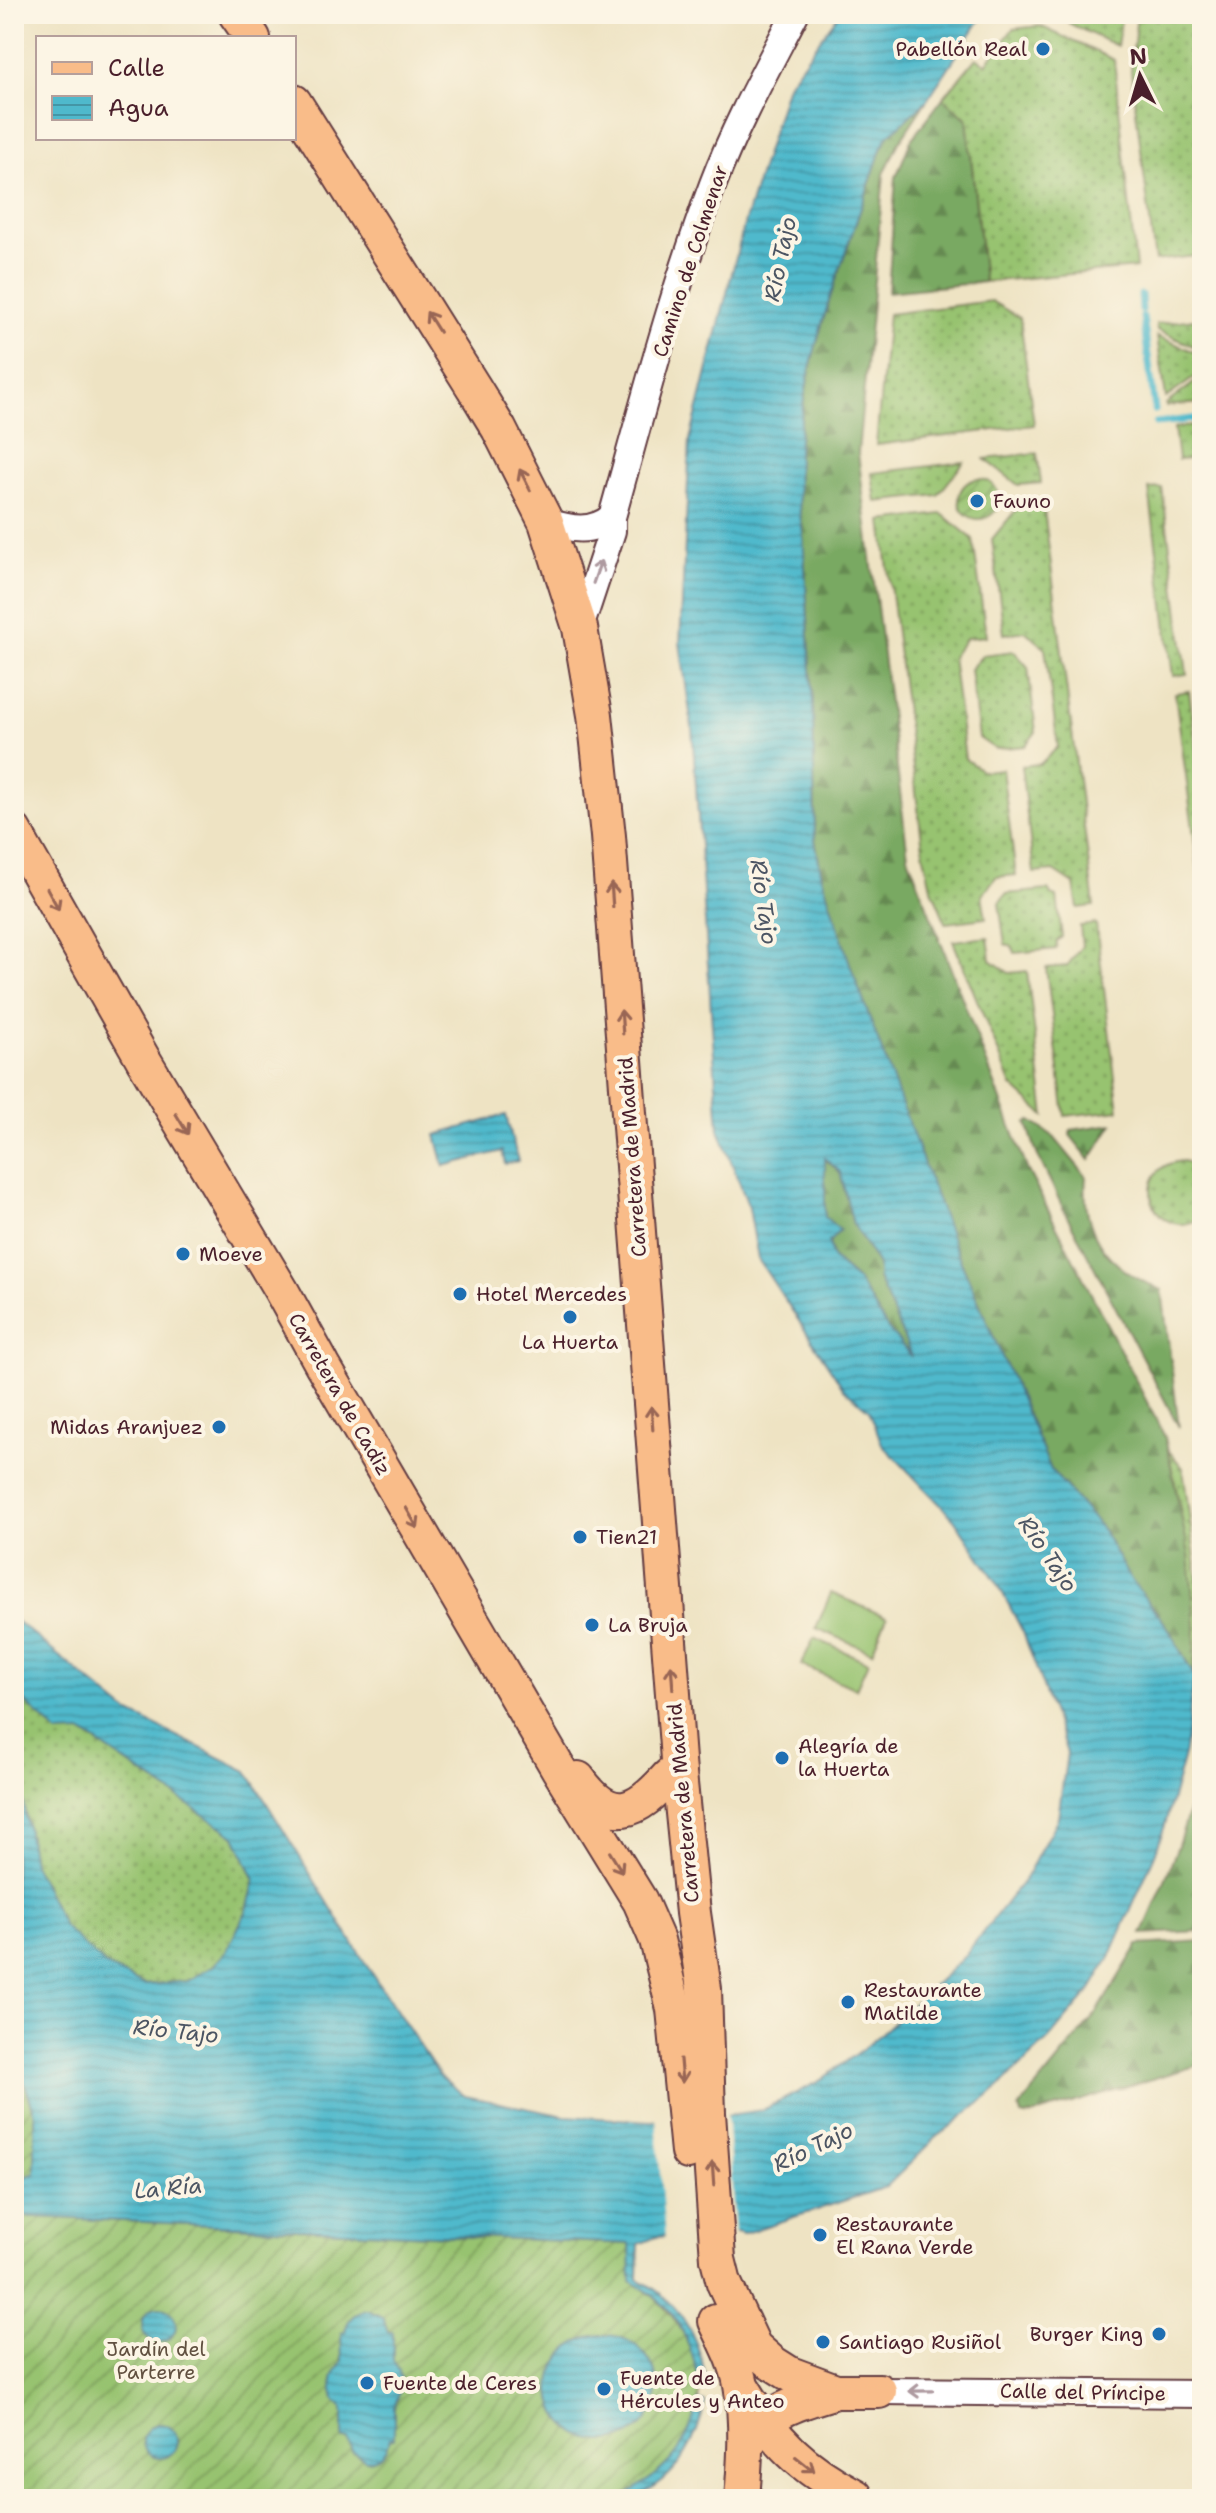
<svg xmlns="http://www.w3.org/2000/svg" width="1216" height="2513" viewBox="0 0 1216 2513" font-family="'Shantell Sans',sans-serif">
	<style>
		.grass { fill: url(#grass-dots); stroke: #70714e; stroke-width: 2 }
		.forest { fill: url(#forest-firs); stroke: #626446; stroke-width: 2 }
		.garden { fill: url(#garden-furrows); stroke: #70714e; stroke-width: 2 }
		.pitch { fill: #97c370; stroke: #70714e; stroke-width: 2 }
		.water { fill: url(#water-rules); stroke: #4c6c7c; stroke-width: 2; fill-rule: evenodd }
		.pier { fill: #eee3c3 }
		.lines { fill: none; stroke-linecap: round; stroke-linejoin: round }
		.stream { stroke: #4fb9cc; stroke-width: 7 }
		.minor-casing { stroke: #633c42; stroke-width: 30 }
		.major-casing { stroke: #633c42; stroke-width: 38 }
		.minor { stroke: #fff; stroke-width: 26 }
		.major { stroke: #f9bc89; stroke-width: 34 }
		.oneway { stroke: #965 }
		.oneway2 { stroke: #ae9aa0 }
		.poi-dot { fill: #1f6fb2; stroke: #fcf5e5; stroke-width: 3 }
		.labels { text-anchor: middle; dominant-baseline: central; stroke-width: 8; stroke-linejoin: round; paint-order: stroke }
		.poi-label { font-size: 20px; fill: #4a1f2b; stroke: #fcf5e5; text-anchor: start }
		.street-label { font-size: 20px; fill: #4a1f2b; stroke: #fcf5e5 }
		.park-label { font-size: 20px; fill: #615040; stroke: #fcf5e5 }
		.water-label { font-size: 22px; font-style: italic; fill: #4c5563; stroke: #fcf5e5 }
	</style>
	<defs>
		<pattern id="grass-dots" width="8" height="8" patternUnits="userSpaceOnUse" patternTransform="scale(2)"><rect width="8" height="8" fill="#97c370"/><path d="M2 2h.1M6 6h.1" fill="none" stroke="#7d9e5c" stroke-width="1.8" stroke-linecap="round"/></pattern>
		<pattern id="forest-firs" width="22" height="20" patternUnits="userSpaceOnUse" patternTransform="scale(2)"><rect width="22" height="20" fill="#79a962"/><path d="M5 1l3.5 6h-7zM16 11l3.5 6h-7z" fill="#658951"/></pattern>
		<pattern id="garden-furrows" width="10" height="10" patternUnits="userSpaceOnUse" patternTransform="scale(2)"><rect width="10" height="10" fill="#97c370"/><path d="M-1 1l2-2M0 10L10 0M9 11l2-2" fill="none" stroke="#7d9e5c"/></pattern>
		<pattern id="water-rules" width="6" height="5" patternUnits="userSpaceOnUse" patternTransform="scale(2)"><rect width="6" height="5" fill="#4fb9cc"/><path d="M0 2.5h6" fill="none" stroke="#4496a6"/></pattern>
	</defs>
	<rect width="100%" height="100%" fill="#fcf5e5"/>
	<filter id="ink" filterUnits="userSpaceOnUse"><feTurbulence type="fractalNoise" baseFrequency=".0125" numOctaves="2"/><feDisplacementMap in="SourceGraphic" scale="16" xChannelSelector="R" yChannelSelector="G"/><feConvolveMatrix kernelMatrix="1 2 1 2 8 2 1 2 1" color-interpolation-filters="sRGB"/></filter>
	<filter id="wash" filterUnits="userSpaceOnUse"><feTurbulence type="fractalNoise" baseFrequency=".006" numOctaves="4" result="noise"/><feDisplacementMap in="SourceGraphic" scale="32" xChannelSelector="R" yChannelSelector="G"/><feGaussianBlur stdDeviation="1.8" result="paint"/><feColorMatrix in="noise" values="0 0 0 0 0 0 0 0 0 0 0 0 0 0 0 0 0 1.4 0 .05"/><feComposite in="paint" operator="in"/></filter>
	<g filter="url(#wash)">
		<rect width="100%" height="100%" fill="#eee3c3"/>
		<!-- grass -->
		<g class="grass">
			<path d="M1072,14H1122L1117,46L1068,23Z"/>
			<path d="M1137,14H1202V255L1155,261L1131,71Z"/>
			<path d="M1040,26L1114,60L1136,268L984,282L967,119L943,98L976,58L986,64L1013,29Z"/>
			<path d="M991,301L1020,318L1034,425L876,445L888,314Z"/>
			<path d="M1202,318V350L1157,330L1156,324Z"/>
			<path d="M1157,336L1202,355V372L1166,398Z"/>
			<path d="M1202,377V403L1166,406V404Z"/>
			<path d="M1202,425V458L1178,460L1174,428Z"/>
			<path d="M1037,453L1041,483L1018,485L985,459Z"/>
			<path d="M964,462L938,495L876,502L872,473Z"/>
			<path d="M1162,488L1187,674L1173,676L1149,489Z"/>
			<path d="M1043,502L1094,906L1078,908L1074,884L1054,871L1034,873L1021,766L1040,764L1058,747L1045,648L1025,631L1004,634L992,539L1020,505Z"/>
			<path d="M942,514L973,539L986,636L966,638L952,657L965,759L983,771L1002,769L1016,875L996,877L982,895L986,918L946,923L931,887L924,856L882,521Z"/>
			<path d="M1014,651L1028,667L1036,732L1025,746L995,749L979,738L970,669L983,655Z"/>
			<path d="M1189,691L1202,793V897L1175,693Z"/>
			<path d="M1048,890L1051,895L1057,897L1062,937L1057,941L1056,949L1015,953L1012,947L1005,944L999,903L1006,894Z"/>
			<path d="M1096,924L1119,1110L1065,1116L1046,968L1067,966L1082,946L1080,926Z"/>
			<path d="M988,937L991,960L1009,973L1027,971L1045,1116L1012,1086L953,941Z"/>
			<path d="M1183,1161L1202,1167V1217C1153,1248 1126,1165 1183,1161Z"/>
			<path d="M1168,1450L1183,1468L1202,1613V1683L1193,1695C1199,1610 1186,1533 1168,1450Z"/>
			<path d="M14,1691L83,1733L235,1836L255,1880L247,1910L226,1952L213,1966L188,1981L144,1985L106,1966L64,1927L33,1864L19,1776L14,1763Z"/>
		</g>
		<!-- forest -->
		<g class="forest">
			<path d="M943,98L967,119L984,282L888,292L896,177L911,140Z"/>
			<path d="M927,100L898,144L884,174L858,453L908,856L1028,1171L1165,1437L1189,1554L1195,1624L1194,1676L1167,1626L1128,1576L1103,1530L1051,1470L954,1245L852,971L822,877L815,840L813,704L803,533C778,402 842,272 881,149L888,136Z"/>
			<path d="M1031,1121L1053,1136L1086,1176C1081,1236 1109,1269 1162,1290L1179,1427L1065,1212L1037,1154L1027,1123Z"/>
			<path d="M1113,1124L1090,1160L1070,1135L1071,1130Z"/>
			<path d="M824,1158L840,1172L853,1224L878,1265V1278L914,1360L888,1329L857,1280L832,1258L825,1217Z"/>
			<path d="M1202,1757V1931L1142,1934C1168,1878 1190,1817 1202,1757Z"/>
			<path d="M1202,1941V2064L1025,2117L1021,2116L1019,2108L1096,2014L1138,1945Z"/>
		</g>
		<!-- garden -->
		<g class="garden">
			<circle cx="979" cy="499" r="20"/>
			<path d="M14,2052L35,2114V2173L14,2182Z"/>
			<path d="M14,2216L631,2244V2281C697,2319 725,2403 669,2464C657,2477 643,2485 629,2493L628,2499H14Z"/>
		</g>
		<!-- pitch -->
		<g class="pitch">
			<path d="M831,1593L887,1617L872,1652L816,1628Z"/>
			<path d="M814,1638L868,1662L856,1689L801,1665Z"/>
		</g>
		<!-- water -->
		<g class="water">
			<path d="M839,14H984L927,100L888,136L881,149C842,272 778,402 803,533L813,704L815,840L822,877L852,970L954,1245L1051,1470L1103,1530L1128,1576L1167,1626L1194,1676L1185,1751L1165,1825L1155,1854L1109,1959L1090,1991L1049,2039L990,2095L936,2138L886,2187L742,2234L738,2232L656,2237L639,2244L638,2279C676,2299 698,2333 705,2375L698,2376C687,2330 673,2305 631,2281L630,2244L14,2216V2182L35,2173V2114L14,2052V1763L19,1776L33,1864L64,1927L106,1966L144,1985L188,1981L213,1966L226,1952L247,1910L255,1880L235,1836L83,1733L58,1734L14,1691V1619L126,1711L247,1771L367,1966L440,2076L465,2096L565,2116L651,2121L736,2114L763,2110L818,2082L866,2047L961,1960L1026,1877L1058,1818L1067,1753L1023,1632L998,1584L954,1519L882,1444L869,1410L844,1389L758,1259L749,1208L719,1130L692,727L680,643L690,440L745,221L787,85ZM825,1158L840,1172L853,1224L878,1265V1278L912,1357L888,1329L857,1280L832,1258L829,1242L840,1230L825,1217Z"/>
			<path d="M506,1115L518,1161L505,1164L502,1151L444,1166L436,1135Z"/>
			<circle cx="159" cy="2325" r="17"/>
			<path d="M368,2310L382,2317L388,2332H393V2361L399,2371L402,2386L394,2408V2438H390C388,2452 380,2459 366,2460L352,2452L348,2439H343V2409L335,2399L332,2386L334,2375L342,2361L341,2333L345,2332C347,2319 355,2312 368,2310Z"/>
			<circle cx="604" cy="2388" r="53"/>
			<path d="M698,2401L705,2402C698,2438 680,2474 645,2492C638,2496 637,2499 628,2499L629,2493C668,2469 688,2448 698,2401Z"/>
			<circle cx="160" cy="2441" r="17"/>
		</g>
		<!-- pier -->
		<path class="pier" d="M727,2111L735,2234L665,2239L656,2117Z"/>
		<g class="lines">
			<!-- stream -->
			<g class="stream">
				<path d="M1141,295L1142,310"/>
				<path d="M1143,317L1155,410"/>
				<path d="M1156,423L1202,418"/>
			</g>
		</g>
	</g>
	<g filter="url(#ink)">
		<g class="lines">
			<defs>
				<g id="minor">
					<path d="M546,522C571,529 591,534 612,517"/>
					<path d="M580,628L612,531V517C643,406 672,293 713,184C735,126 766,70 795,14"/>
					<path d="M879,2391L1202,2394"/>
				</g>
				<g id="major">
					<path d="M236,14L253,38"/>
					<path d="M294,102L474,388L499,429L546,522L580,628L595,715L608,836L679,1773L693,1913L704,1989L708,2113L718,2259L724,2283L754,2347L771,2362L790,2374L836,2391H879"/>
					<path d="M14,831L143,1059L281,1290L323,1366L558,1768L640,1901L657,1940L674,2009L688,2152"/>
					<path d="M578,1779C612,1826 636,1813 669,1776L679,1773"/>
					<path d="M716,2321C726,2342 737,2362 741,2385C748,2421 745,2463 742,2499"/>
					<path d="M744,2390C774,2441 803,2469 855,2496"/>
					<path d="M749,2441C768,2409 803,2401 836,2391"/>
				</g>
			</defs>
			<!-- minor casing -->
			<use href="#minor" class="minor-casing"/>
			<!-- major casing -->
			<use href="#major" class="major-casing"/>
			<!-- minor -->
			<use href="#minor" class="minor"/>
			<!-- major -->
			<use href="#major" class="major"/>
		</g>
		<!-- one-way arrows -->
		<defs><path id="oneway-shaft" d="M-6 0H5M1.5-3L5.5 0L1.5 3" fill="none" stroke-width="1.6" stroke-linecap="round" stroke-linejoin="round" transform="scale(2)"/></defs>
		<g class="oneway">
			<use href="#oneway-shaft" transform="translate(433 322) rotate(-122)"/>
			<use href="#oneway-shaft" transform="translate(525 480) rotate(-117)"/>
			<use href="#oneway-shaft" transform="translate(612 895) rotate(-94)"/>
			<use href="#oneway-shaft" transform="translate(53 899) rotate(61)"/>
			<use href="#oneway-shaft" transform="translate(622 1022) rotate(-94)"/>
			<use href="#oneway-shaft" transform="translate(182 1124) rotate(59)"/>
			<use href="#oneway-shaft" transform="translate(652 1418) rotate(-94)"/>
			<use href="#oneway-shaft" transform="translate(412 1518) rotate(60)"/>
			<use href="#oneway-shaft" transform="translate(672 1677) rotate(-94)"/>
			<use href="#oneway-shaft" transform="translate(616 1862) rotate(58)"/>
			<use href="#oneway-shaft" transform="translate(681 2071) rotate(85)"/>
			<use href="#oneway-shaft" transform="translate(713 2174) rotate(-94)"/>
			<use href="#oneway-shaft" transform="translate(805 2464) rotate(38)"/>
		</g>
		<g class="oneway2">
			<use href="#oneway-shaft" transform="translate(597 572) rotate(-71)"/>
			<use href="#oneway-shaft" transform="translate(921 2391) rotate(179)"/>
		</g>
	</g>
	<!-- markers -->
	<g class="poi-dot">
		<circle cx="1043" cy="49" r="8"/>
		<circle cx="977" cy="501" r="8"/>
		<circle cx="183" cy="1254" r="8"/>
		<circle cx="460" cy="1294" r="8"/>
		<circle cx="570" cy="1317" r="8"/>
		<circle cx="219" cy="1427" r="8"/>
		<circle cx="580" cy="1537" r="8"/>
		<circle cx="592" cy="1625" r="8"/>
		<circle cx="782" cy="1758" r="8"/>
		<circle cx="848" cy="2002" r="8"/>
		<circle cx="820" cy="2235" r="8"/>
		<circle cx="1159" cy="2334" r="8"/>
		<circle cx="823" cy="2342" r="8"/>
		<circle cx="367" cy="2383" r="8"/>
		<circle cx="604" cy="2389" r="8"/>
	</g>
	<g class="labels">
		<!-- poi labels -->
		<g class="poi-label">
			<text x="1027" y="49" text-anchor="end">Pabellón Real</text>
			<text x="993" y="501">Fauno</text>
			<text x="199" y="1254">Moeve</text>
			<text x="476" y="1294">Hotel Mercedes</text>
			<text x="570" y="1342" text-anchor="middle">La Huerta</text>
			<text x="203" y="1427" text-anchor="end">Midas Aranjuez</text>
			<text x="596" y="1537">Tien21</text>
			<text x="608" y="1625">La Bruja</text>
			<text x="798" y="1746">Alegría de<tspan x="798" dy="23">la Huerta</tspan></text>
			<text x="864" y="1990">Restaurante<tspan x="864" dy="23">Matilde</tspan></text>
			<text x="836" y="2224">Restaurante<tspan x="836" dy="23">El Rana Verde</tspan></text>
			<text x="1143" y="2334" text-anchor="end">Burger King</text>
			<text x="839" y="2342">Santiago Rusiñol</text>
			<text x="620" y="2378">Fuente de<tspan x="620" dy="23">Hércules y Anteo</tspan></text>
			<text x="383" y="2383">Fuente de Ceres</text>
		</g>
		<!-- street labels -->
		<g class="street-label">
			<text transform="translate(690 261) rotate(-72)">Camino de Colmenar</text>
			<text transform="translate(632 1157) rotate(-94)">Carretera de Madrid</text>
			<text transform="translate(340 1394) rotate(60)">Carretera de Cadiz</text>
			<text transform="translate(683 1803) rotate(-95)">Carretera de Madrid</text>
			<text transform="translate(1083 2392) rotate(1)">Calle del Príncipe</text>
		</g>
		<!-- park labels -->
		<g class="park-label">
			<text x="156" y="2349">Jardín del<tspan x="156" dy="23">Parterre</tspan></text>
		</g>
		<!-- water labels -->
		<g class="water-label">
			<text transform="translate(780 259) rotate(-78)">Río Tajo</text>
			<text transform="translate(764 902) rotate(82)">Río Tajo</text>
			<text transform="translate(1048 1554) rotate(56)">Río Tajo</text>
			<text transform="translate(176 2031) rotate(6)">Río Tajo</text>
			<text transform="translate(813 2147) rotate(-26)">Río Tajo</text>
			<text transform="translate(168 2188) rotate(-5)">La Ría</text>
		</g>
	</g>
	<!-- margin -->
	<rect width="1216" height="2513" fill="none" stroke="#fcf5e5" stroke-width="48"/>
	<!-- legend -->
	<rect x="36" y="36" width="260" height="104" fill="#fcf5e5" stroke="#b59f9b" stroke-width="2"/>
	<rect x="52" y="62" width="40" height="12" fill="#f9bc89" stroke="#b59f9b" stroke-width="2"/>
	<text x="108" y="76" font-size="24" fill="#4a1f2b">Calle</text>
	<rect x="52" y="96" width="40" height="24" fill="url(#water-rules)" stroke="#b59f9b" stroke-width="2"/>
	<text x="108" y="116" font-size="24" fill="#4a1f2b">Agua</text>
	<!-- north arrow -->
	<g transform="translate(1140 76) rotate(355)" stroke="#fcf5e5" stroke-width="6" paint-order="stroke">
	<path d="M0-6L14 30L0 20L-14 30Z" fill="#4a1f2b"/>
	<text y="-12" font-size="22" font-weight="bold" text-anchor="middle" fill="#4a1f2b">N</text>
	</g>
</svg>
